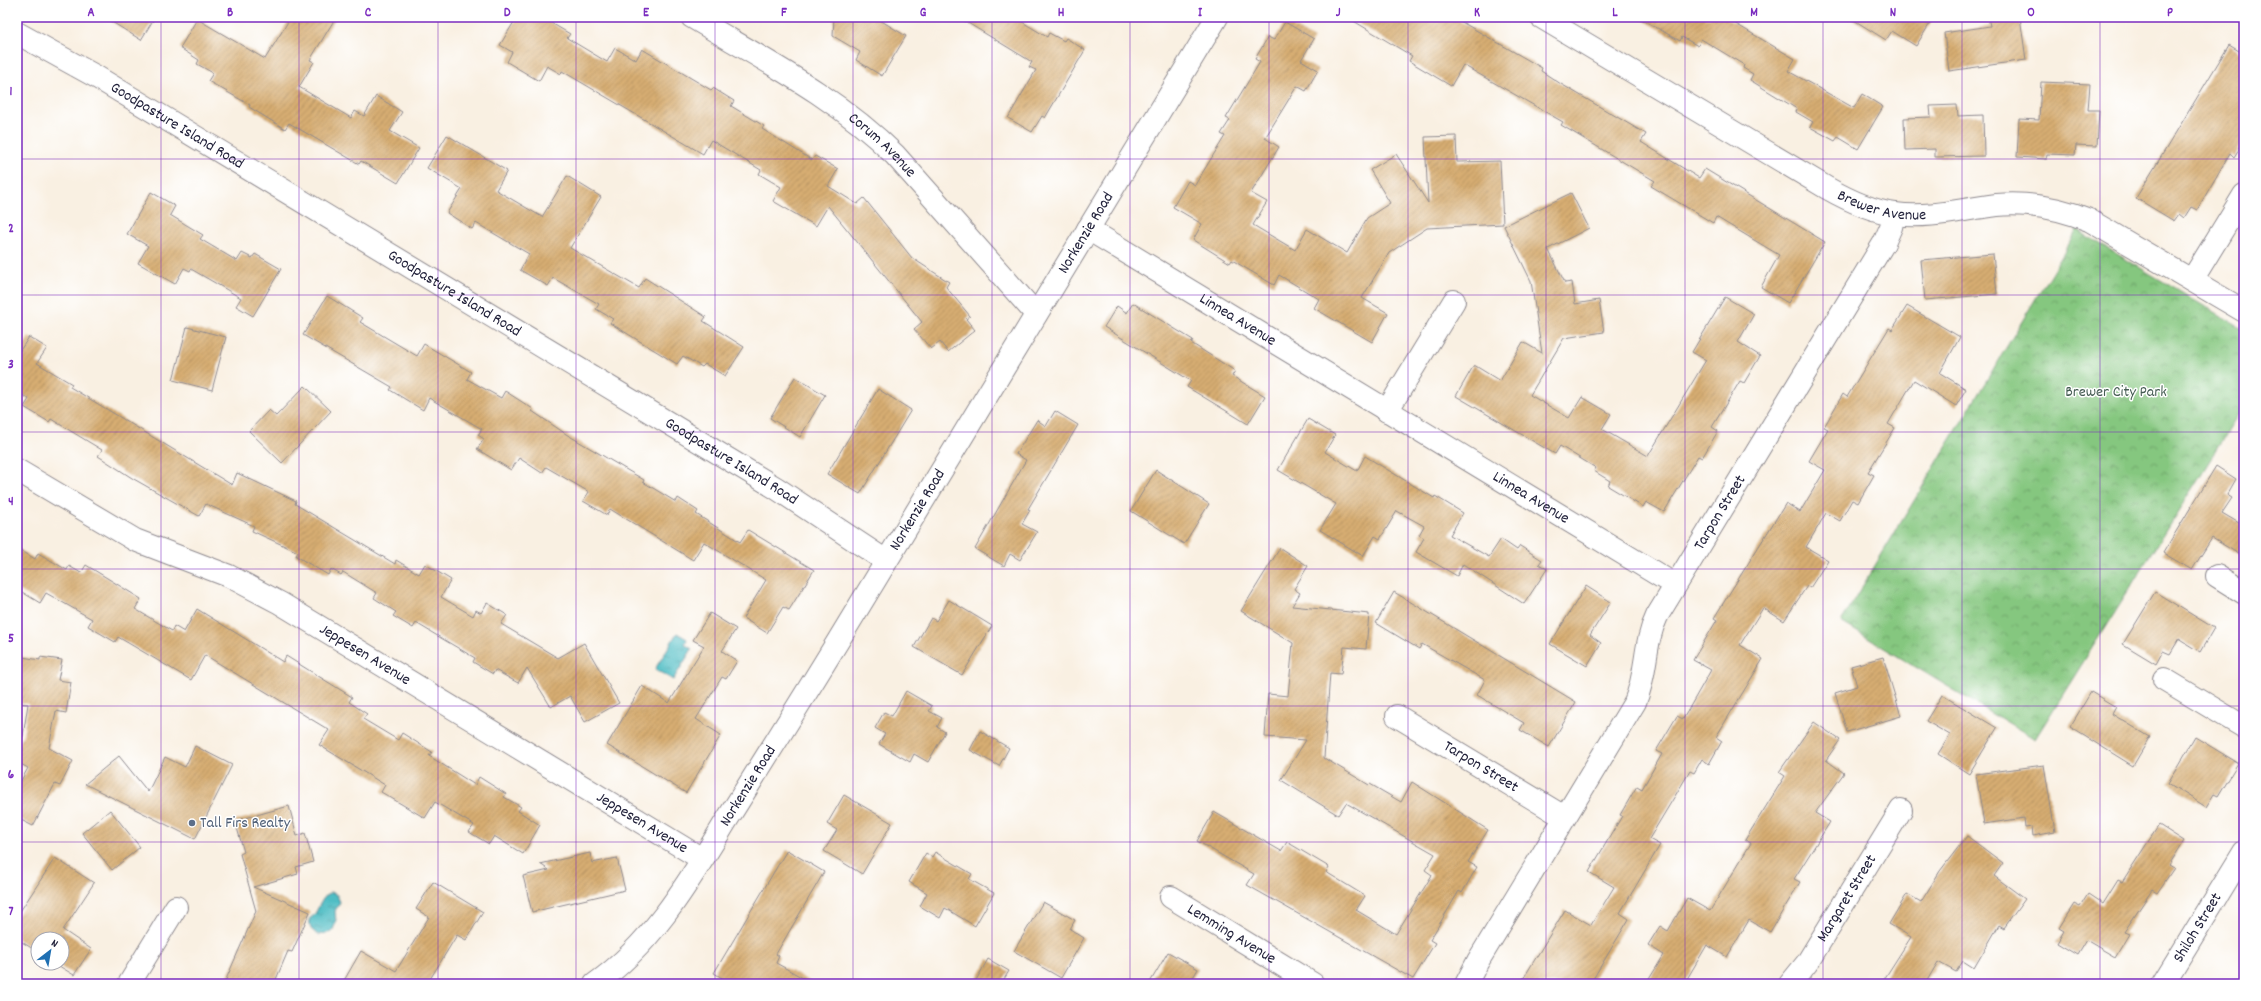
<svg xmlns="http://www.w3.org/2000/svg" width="2261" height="1001" viewBox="0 0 2261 1001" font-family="Dekko,sans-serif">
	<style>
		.park { fill: url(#park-crowns); stroke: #54745d }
		.water { fill: url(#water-ripples); stroke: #387080 }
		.building { fill: url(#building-hatch) }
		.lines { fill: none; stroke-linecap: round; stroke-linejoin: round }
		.minor-casing { stroke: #8e898e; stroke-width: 24 }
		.minor { stroke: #fff; stroke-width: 22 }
		.grid { fill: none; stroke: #7b2cbf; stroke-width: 1; stroke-opacity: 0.55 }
		.service-dot { fill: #5c6f8a; stroke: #fff; stroke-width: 1.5 }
		.labels { text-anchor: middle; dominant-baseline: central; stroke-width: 3; stroke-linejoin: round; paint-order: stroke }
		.street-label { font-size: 16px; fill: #22223b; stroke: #fff }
		.park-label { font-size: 16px; fill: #455c53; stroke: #fff }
		.service-label { font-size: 16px; fill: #4e5e75; stroke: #fff; text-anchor: start }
		.neatline { fill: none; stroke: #7b2cbf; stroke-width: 1.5 }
		.grid-label { font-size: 13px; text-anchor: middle; font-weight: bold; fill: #7b2cbf }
	</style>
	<defs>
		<pattern id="park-crowns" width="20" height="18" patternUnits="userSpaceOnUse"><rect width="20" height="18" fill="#85c77f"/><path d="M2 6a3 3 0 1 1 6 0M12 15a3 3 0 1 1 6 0" fill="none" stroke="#6ca169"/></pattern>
		<pattern id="water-ripples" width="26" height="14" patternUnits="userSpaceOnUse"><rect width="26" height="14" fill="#4fbdc4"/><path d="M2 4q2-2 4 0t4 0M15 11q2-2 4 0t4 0" fill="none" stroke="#4199a0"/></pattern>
		<pattern id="building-hatch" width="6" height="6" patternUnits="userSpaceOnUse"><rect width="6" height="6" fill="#d7ad72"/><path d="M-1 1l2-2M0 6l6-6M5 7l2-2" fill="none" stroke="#ae8c5f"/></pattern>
	</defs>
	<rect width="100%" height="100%" fill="#fff"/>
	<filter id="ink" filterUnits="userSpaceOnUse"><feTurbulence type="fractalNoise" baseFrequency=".025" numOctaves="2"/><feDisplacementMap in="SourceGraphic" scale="8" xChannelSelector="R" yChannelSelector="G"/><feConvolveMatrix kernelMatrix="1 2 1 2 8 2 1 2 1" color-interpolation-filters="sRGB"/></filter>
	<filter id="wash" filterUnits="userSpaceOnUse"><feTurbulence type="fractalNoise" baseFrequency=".012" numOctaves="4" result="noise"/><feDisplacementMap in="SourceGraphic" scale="16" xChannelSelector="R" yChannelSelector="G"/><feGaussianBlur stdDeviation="0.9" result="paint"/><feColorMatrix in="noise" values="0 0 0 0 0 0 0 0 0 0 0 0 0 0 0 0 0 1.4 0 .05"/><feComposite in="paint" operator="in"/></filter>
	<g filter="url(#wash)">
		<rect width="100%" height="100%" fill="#f9f0e2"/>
		<!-- park -->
		<path class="park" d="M2077,230L2244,330V406L2035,739L1841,622Z"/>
		<!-- water -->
		<g class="water">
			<path d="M677,633L687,639L685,644L692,649L673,680L655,669Z"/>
			<path d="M331,892L337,895L340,902L335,911L336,922L332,932L318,935L311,929L309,919C319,914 318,899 331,892Z"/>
		</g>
		<g id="blocks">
			<!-- building -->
			<g class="building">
				<path d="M104,17H155L141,40Z"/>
				<path d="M291,17H336L310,60L314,62L299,87L351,118L355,111L364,116L376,96L402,112L390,131L419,148L398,183L361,161L359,164L289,123L285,129L249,107L250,105L208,81L213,73L197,64L199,60L180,48L197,19L265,59Z"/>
				<path d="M517,17H541L570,34L567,38L607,62L615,48L636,60L642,49L711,90L713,88L734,101L731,106L764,126L762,129L812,160L815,156L838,169L828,186L857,204L864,198L912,258L949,282L946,287L970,316L966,319L975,330L948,352L940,342L931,349L914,329L922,322L828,206L816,226L773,201L781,187L759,174L761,170L711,140L703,154L562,71L561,74L547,66L539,81L507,62L512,52L500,45Z"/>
				<path d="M834,17H875L906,36L882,76L856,60L860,52L833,36Z"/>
				<path d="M958,17H1014L1047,37L1049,33L1064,41L1066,38L1085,50L1045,118L1042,116L1032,132L1008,118L1036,70L1029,67L1032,62Z"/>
				<path d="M1347,17H1453L1542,68L1541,71L1561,84L1646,134L1641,142L1699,178L1705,169L1825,242L1788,303L1761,287L1779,255L1716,217L1713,223L1651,186L1655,181L1561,125L1563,122L1463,65L1451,86L1409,61L1412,56Z"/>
				<path d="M1638,17H1724L1795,59L1788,71L1854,108L1862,94L1883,107L1858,149L1838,137L1835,141L1810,127L1813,122L1796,112L1797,109L1750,80L1753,74L1743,68L1744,65L1701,39L1698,46L1682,37L1680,41Z"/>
				<path d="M1849,17H1934L1916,46L1892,31L1886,40Z"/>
				<path d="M1988,17H2020L2026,60L1949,71L1944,33L1990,26Z"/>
				<path d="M1285,22L1314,39L1301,60L1318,70L1306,91L1297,86L1265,138L1279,147L1251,193L1267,202L1253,225L1295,250L1307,229L1347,253L1367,218L1390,203L1370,170L1396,154L1428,203L1425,137L1456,136L1457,162L1500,161L1503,224L1427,228L1389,253L1362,298L1388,313L1372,342L1314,308L1319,299L1279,275L1274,285L1232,260L1230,263L1193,240L1202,224L1173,207L1188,181L1195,185L1225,136L1221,134L1230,120L1226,118L1260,62L1255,59L1268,37L1274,40Z"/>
				<path d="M2229,45L2244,54V141L2234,157L2230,153L2197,210L2191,207L2184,218L2179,214L2174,221L2136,198Z"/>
				<path d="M2041,82L2090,84L2088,110H2099L2097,146L2076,145L2075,155L2047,154L2046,159L2017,157L2019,119L2039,120Z"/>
				<path d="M1957,105L1958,116L1983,115L1984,156L1935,157V149L1905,150L1904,118L1931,117L1930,106Z"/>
				<path d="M447,135L507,171L496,190L542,217L567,176L601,197L570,248L639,288L645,278L706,317L703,321L744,347L725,376L705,364L702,367L683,356L677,364L610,323L613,319L596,309L599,304L553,278L548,286L520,270L529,254L476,223L472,229L447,213L462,189L427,168Z"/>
				<path d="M151,192L175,206L170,215L203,235L200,239L237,261L242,253L252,258L255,254L281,269L253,316L236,306L241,298L191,269L190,271L184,268L175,284L138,263L148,246L127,234Z"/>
				<path d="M1571,193L1589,228L1548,249L1565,283L1572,282L1575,304L1599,300L1604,332L1564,338L1530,395L1569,418L1582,397L1611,414L1602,429L1648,456L1706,360L1692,352L1725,297L1754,314L1738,342L1760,356L1744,383L1740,381L1712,427L1718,431L1702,458L1698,456L1664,512L1646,502L1643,507L1608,486L1610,481L1594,471L1596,468L1560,446L1555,454L1456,396L1474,365L1500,381L1523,342L1542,353L1531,281L1504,226Z"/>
				<path d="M1993,254L1997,294L1925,300L1921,260Z"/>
				<path d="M327,296L363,318L360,322L417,356L424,344L471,372L467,379L501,398L505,391L533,409L532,411L566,434L644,480L643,482L676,502L678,498L698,511L696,514L740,542L748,530L814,570L789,610L783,607L767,633L743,618L766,580L704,542L693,560L610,509L607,515L583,501L589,492L546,467L542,473L519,458L511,470L477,449L484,439L478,435L482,429L429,398L423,410L390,390L392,387L303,335Z"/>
				<path d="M1133,303L1193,340L1191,343L1235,371L1232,376L1265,396L1248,424L1187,387L1191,381L1104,327L1117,306L1127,313Z"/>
				<path d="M1907,306L1960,337L1940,373L1966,389L1956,406L1914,380L1888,424L1895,428L1868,472L1874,475L1858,503L1852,500L1840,521L1826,513L1806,547L1828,560L1810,588L1807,586L1784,621L1763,608L1740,645L1763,659L1716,737L1722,741L1709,764L1702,759L1694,773L1690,771L1649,839L1660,845L1620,913L1629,919L1590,984H1520L1565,910L1591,925L1614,887L1589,872L1622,816L1620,815L1637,786L1642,789L1662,754L1656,751L1677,716L1683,719L1711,670L1693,660L1717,620L1714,618L1786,503L1800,512L1825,470L1809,461L1828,429L1824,427L1843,394L1847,397L1889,328L1892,330Z"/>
				<path d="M187,327L226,337L212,390L173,380Z"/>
				<path d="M29,337L47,348L37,363L72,384L70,387L232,485L237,473L296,501L295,504L395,564L396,560L419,574L425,564L451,580L441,597L473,616L476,610L481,613L487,603L507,615L501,624L558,658L584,643L619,703L585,722L570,696L551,707L527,668L518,683L495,670L493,674L473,662L475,658L441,638L416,623L413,628L393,616L396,612L374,598L377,593L343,572L341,575L331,569L328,575L296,556L298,552L252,531L254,526L206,504L199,516L132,478L98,456L102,450L51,419L49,422L24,407L29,399L19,393L17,397V351L19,352Z"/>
				<path d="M795,377L825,395L800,437L770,418Z"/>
				<path d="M305,386L331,411L282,463L249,431L269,410L276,416Z"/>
				<path d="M878,389L911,410L860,494L827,474Z"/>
				<path d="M1055,411L1078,425L1028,509L1030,510L1022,524L1037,532L1020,560L1010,554L1004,566L975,549L1026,460L1016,454L1037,420L1046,426Z"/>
				<path d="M1308,419L1335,435L1325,452L1357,471L1365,456L1434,498L1435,496L1463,513L1450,535L1489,557L1501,539L1517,550L1520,546L1542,560L1539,564L1547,569L1524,604L1463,564L1457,576L1416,552L1424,538L1419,535L1424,526L1397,511L1380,539L1375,536L1363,556L1320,530L1336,504L1278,470Z"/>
				<path d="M2216,466L2236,479L2227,495L2232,498L2222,513L2244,526V557L2212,538L2192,570L2163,553Z"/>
				<path d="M1156,470L1209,504L1184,544L1131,511Z"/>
				<path d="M17,548L35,559L38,553L67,570L69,566L81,573L86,565L141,599L135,609L172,631L174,626L184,632L197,609L283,662L286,656L352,697L349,702L367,714L363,719L398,740L402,733L432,752L429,756L475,785L479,777L506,794L504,797L521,807L518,811L540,825L523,854L494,836L489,844L469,832L474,825L435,802L425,818L381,792L385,785L319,745L329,730L205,655L191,680L118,637L115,642L88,626L92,619L46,593L40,603L17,589Z"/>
				<path d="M1280,548L1308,566L1294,589L1300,593L1292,606L1369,614L1366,649L1344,647L1341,674L1330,673L1324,758L1369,785L1370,784L1401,802L1412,782L1488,830L1468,862L1477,867L1462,893L1459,891L1430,940L1435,943L1413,979L1247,885L1254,874L1197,841L1214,812L1281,851L1287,842L1329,867L1326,872L1365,896L1356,910L1396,934L1432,875L1425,870L1435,854L1346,803L1338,815L1281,780L1306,740L1265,737L1268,694L1288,696L1293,643L1241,611Z"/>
				<path d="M1586,586L1611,602L1590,635L1601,643L1587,666L1550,644Z"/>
				<path d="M1394,592L1576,702L1549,747L1520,730L1524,723L1477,695L1485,680L1422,644L1419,649L1376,623Z"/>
				<path d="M2155,592L2214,628L2200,652L2179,639L2170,654L2163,651L2156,664L2123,644Z"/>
				<path d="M949,600L992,626L962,675L914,647L931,618L936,621Z"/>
				<path d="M710,613L736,629L722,651L737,661L726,679L722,677L696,719L721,735L686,793L607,745L642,686L669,703L704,646L693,640Z"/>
				<path d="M17,656L40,660V657L62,660L58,680L71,682L66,713L56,711L49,748L73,761L60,786L55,784L33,826L17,818V788L28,768L17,762V748L23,736L28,704L17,703Z"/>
				<path d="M1883,657L1901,716L1847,732L1835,693L1857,686L1851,666Z"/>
				<path d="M906,691L932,706L929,711L942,718L937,727L945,732L928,762L914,754L910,762L879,744L885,734L875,728L884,712L892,716Z"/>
				<path d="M2091,692L2116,707L2112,714L2150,737L2133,766L2070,727Z"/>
				<path d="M1942,695L1997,728L1969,774L1938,754L1950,735L1926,721Z"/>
				<path d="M1814,722L1840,740L1826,760L1844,773L1815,813L1830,822L1794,879L1800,882L1770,932L1749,920L1727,957L1707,945L1684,984H1646L1664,955L1648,945L1660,926L1668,931L1687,898L1710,911L1751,843L1745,840L1785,776L1779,772Z"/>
				<path d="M980,731L1009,748L999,766L970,750Z"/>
				<path d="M2195,737L2238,763L2218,796L2214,794L2206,807L2168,783Z"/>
				<path d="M195,746L232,765L195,839L85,784L119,756L148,792L165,757L185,767Z"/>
				<path d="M2044,765L2055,832L2033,836L2032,827L2025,828L2024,818L1984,824L1976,774Z"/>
				<path d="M844,795L892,823L862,874L824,851L837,830L827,824Z"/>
				<path d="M289,806L297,836L305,833L313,862L296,867L298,874L253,887L310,912L292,952L288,951L274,984H224L256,911L240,854L244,852L235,821Z"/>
				<path d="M110,810L140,847L112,870L82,833Z"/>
				<path d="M2159,825L2184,841L2169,865L2174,868L2157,893L2152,890L2124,932L2129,934L2115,957L2086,940L2077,955L2057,943L2064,931L2059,928L2074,904L2080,907L2088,894L2103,904L2118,880L2122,882Z"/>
				<path d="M1967,836L2003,863L1994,876L2025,899L2004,928L1999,925L1974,968L1963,961L1956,972L1938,962L1925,984H1881L1911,937L1889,924L1907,894L1921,902L1940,871Z"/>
				<path d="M787,850L824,872L776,954L779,956L776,963L814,984H732L714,973Z"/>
				<path d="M935,852L972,874L969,879L994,893L975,926L945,908L940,918L920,906L927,893L909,882L926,853L932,857Z"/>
				<path d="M590,853L592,863L617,858L625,890L532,912L523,876L549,870L540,864Z"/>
				<path d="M55,858L94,883L63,930L91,949L74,975L54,963H62V939H38V952L17,939V916Z"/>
				<path d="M433,882L483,912L466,940L457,935L427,984H342L361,951L396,971L429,917L416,909Z"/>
				<path d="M1043,902L1075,920L1070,929L1084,938L1061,978L1014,951Z"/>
				<path d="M1168,952L1198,969L1189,984H1149Z"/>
				<path d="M988,959L1009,971L1001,984H974Z"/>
			</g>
		</g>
	</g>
	<g filter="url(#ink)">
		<use href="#blocks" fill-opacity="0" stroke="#8e898e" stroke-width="1"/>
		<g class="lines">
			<defs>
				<g id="minor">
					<path id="s1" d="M692,17C762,59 837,97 895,155L1036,314"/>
					<path id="s2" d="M1541,17L1827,188C1848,200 1871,211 1895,214C1929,219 1963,209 1997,205C2030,202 2059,208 2089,220L2244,311"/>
					<path id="s3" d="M17,33L95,76L776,488L886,561"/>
					<path id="s4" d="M1088,229L1675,585"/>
					<path d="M2192,280L2244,195"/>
					<path d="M1387,411L1454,301"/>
					<path id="s5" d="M17,470L135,540L229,576L280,603L702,859"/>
					<path d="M2217,576L2244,593"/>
					<path d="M2164,679L2244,727"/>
					<path id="s6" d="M1397,716L1564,817"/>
					<path id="s7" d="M1171,897L1313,984"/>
					<path d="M129,984L176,907"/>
					<path id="s8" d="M595,984C654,943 691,878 728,818C765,759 802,700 838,641C964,433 1091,225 1217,17"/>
					<path id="s9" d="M1466,984L1478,961L1635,702C1648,672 1643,645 1657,616L1884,243L1891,227L1894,214"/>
					<path id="s10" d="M1790,984L1807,963L1901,810"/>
					<path id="s11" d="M2163,984L2244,852"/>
				</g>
			</defs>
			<!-- minor casing -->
			<use href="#minor" class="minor-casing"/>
			<!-- minor -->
			<use href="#minor" class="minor"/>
		</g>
	</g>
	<!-- grid -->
	<path class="grid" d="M161,17V984M299,17V984M438,17V984M576,17V984M715,17V984M853,17V984M992,17V984M1130,17V984M1269,17V984M1408,17V984M1546,17V984M1685,17V984M1823,17V984M1962,17V984M2100,17V984M17,159H2244M17,295H2244M17,432H2244M17,569H2244M17,706H2244M17,842H2244"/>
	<!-- markers -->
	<circle class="service-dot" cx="192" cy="823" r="4"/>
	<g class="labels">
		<!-- street labels -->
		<g class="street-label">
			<text stroke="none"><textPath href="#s3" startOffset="185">Goodpasture Island Road</textPath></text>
			<text stroke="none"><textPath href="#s1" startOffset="230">Corum Avenue</textPath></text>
			<text stroke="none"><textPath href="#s2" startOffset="392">Brewer Avenue</textPath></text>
			<text stroke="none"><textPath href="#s8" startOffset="900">Norkenzie Road</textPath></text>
			<text stroke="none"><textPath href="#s3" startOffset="509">Goodpasture Island Road</textPath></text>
			<text stroke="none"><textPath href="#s4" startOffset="175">Linnea Avenue</textPath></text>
			<text stroke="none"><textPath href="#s3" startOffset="833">Goodpasture Island Road</textPath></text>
			<text stroke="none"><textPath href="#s4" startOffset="518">Linnea Avenue</textPath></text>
			<text stroke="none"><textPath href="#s8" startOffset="576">Norkenzie Road</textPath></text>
			<text stroke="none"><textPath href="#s9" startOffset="539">Tarpon Street</textPath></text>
			<text stroke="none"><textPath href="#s5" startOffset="395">Jeppesen Avenue</textPath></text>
			<text stroke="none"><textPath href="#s6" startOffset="98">Tarpon Street</textPath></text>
			<text stroke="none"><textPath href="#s8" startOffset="252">Norkenzie Road</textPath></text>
			<text stroke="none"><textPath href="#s5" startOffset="719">Jeppesen Avenue</textPath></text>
			<text stroke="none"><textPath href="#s10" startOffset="103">Margaret Street</textPath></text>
			<text stroke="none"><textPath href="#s11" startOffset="66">Shiloh Street</textPath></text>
			<text stroke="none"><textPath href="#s7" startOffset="71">Lemming Avenue</textPath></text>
		</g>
		<!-- park labels -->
		<g class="park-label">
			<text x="2116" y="392">Brewer City Park</text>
		</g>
		<!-- service labels -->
		<g class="service-label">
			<text x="200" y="823">Tall Firs Realty</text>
		</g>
	</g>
	<!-- margin -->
	<rect width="2261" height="1001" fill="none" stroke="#fff" stroke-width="44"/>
	<!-- north arrow -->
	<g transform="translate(50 951) rotate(31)"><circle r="19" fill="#ffffff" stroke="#a7a7b1"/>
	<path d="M0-3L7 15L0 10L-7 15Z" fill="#1f6fb2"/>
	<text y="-6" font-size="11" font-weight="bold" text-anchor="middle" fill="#22223b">N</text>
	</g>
	<rect x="22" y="22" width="2217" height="957" class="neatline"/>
	<g class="grid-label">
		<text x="91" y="16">A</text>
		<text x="230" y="16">B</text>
		<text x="368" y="16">C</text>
		<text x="507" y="16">D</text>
		<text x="646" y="16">E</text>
		<text x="784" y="16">F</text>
		<text x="923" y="16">G</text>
		<text x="1061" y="16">H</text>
		<text x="1200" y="16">I</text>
		<text x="1338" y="16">J</text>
		<text x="1477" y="16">K</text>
		<text x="1615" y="16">L</text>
		<text x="1754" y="16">M</text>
		<text x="1893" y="16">N</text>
		<text x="2031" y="16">O</text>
		<text x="2170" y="16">P</text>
		<text x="11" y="95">1</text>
		<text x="11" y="232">2</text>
		<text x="11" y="368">3</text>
		<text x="11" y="505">4</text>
		<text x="11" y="642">5</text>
		<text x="11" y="778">6</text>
		<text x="11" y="915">7</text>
	</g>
</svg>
